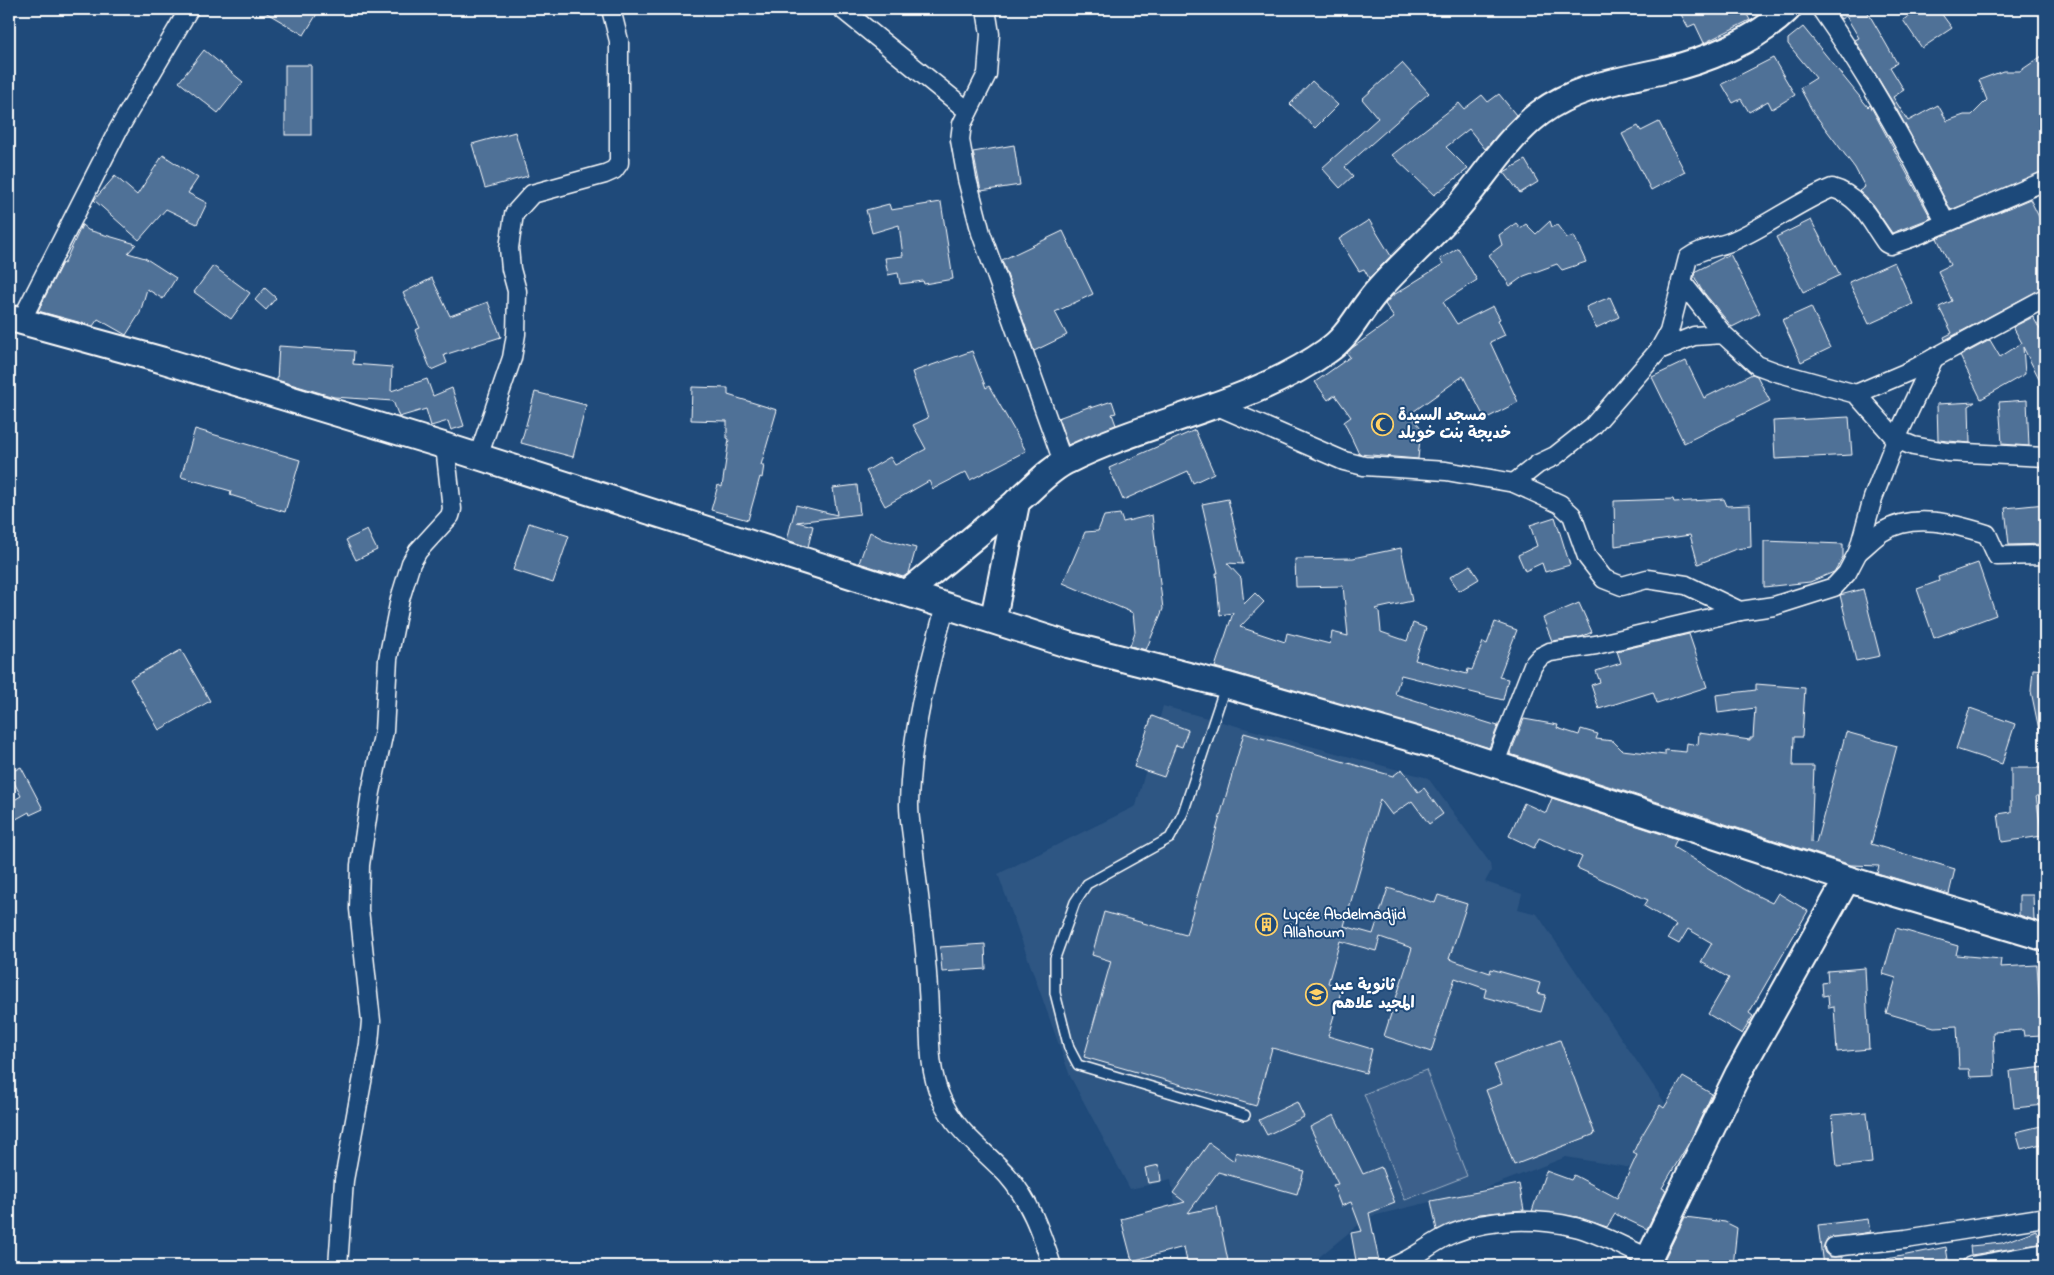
<svg xmlns="http://www.w3.org/2000/svg" width="2054" height="1275" viewBox="0 0 2054 1275" font-family="'Indie Flower','Playpen Sans Arabic',sans-serif">
	<style>
		.built { fill: #2e5683 }
		.green { fill: #3c618b; stroke: #9eb0c5 }
		.building { fill: #507197; stroke: #fff }
		.lines { fill: none; stroke-linecap: round; stroke-linejoin: round }
		.lane-casing { stroke: #fff; stroke-width: 12 }
		.street-casing { stroke: #fff; stroke-width: 21 }
		.secondary-casing { stroke: #fff; stroke-width: 29 }
		.lane { stroke: #1f4a7a; stroke-width: 9 }
		.street { stroke: #1f4a7a; stroke-width: 18 }
		.secondary { stroke: #1f4a7a; stroke-width: 25 }
		.labels { text-anchor: middle; dominant-baseline: central; stroke-width: 4; stroke-linejoin: round; paint-order: stroke }
		.poi-label { font-size: 16px; font-weight: bold; fill: #fff; stroke: #1f4a7a; text-anchor: start }
	</style>
	<rect width="100%" height="100%" fill="#1f4a7a"/>
	<filter id="ink" filterUnits="userSpaceOnUse"><feTurbulence type="fractalNoise" baseFrequency=".02" numOctaves="2"/><feDisplacementMap in="SourceGraphic" scale="10" xChannelSelector="R" yChannelSelector="G"/><feConvolveMatrix kernelMatrix="1 2 1 2 8 2 1 2 1" color-interpolation-filters="sRGB"/></filter>
	<g filter="url(#ink)">
		<!-- built -->
		<path class="built" d="M1163,706L1428,778L1490,863L1491,871L1485,882L1522,894L1518,909L1537,914L1665,1103L1638,1169L1566,1157L1484,1189L1368,1217L1319,1257L1299,1266H1186L1171,1180L1130,1189L1070,1076L998,874L1136,806Z"/>
		<!-- green -->
		<path class="green" d="M1426,1070L1467,1176L1405,1200L1364,1094Z"/>
		<!-- building -->
		<g class="building">
			<path d="M260,9H320L304,35Z"/>
			<path d="M1678,9H1744L1750,20L1704,43L1695,24L1688,27Z"/>
			<path d="M1834,9H1866L1897,63L1890,67L1904,90L1893,97L1908,121L1938,105L1947,121L1964,115H1972L1987,100L1979,80L2003,71H2020L2045,54V171L1951,210L1896,108L1855,40L1859,38L1846,16L1841,19Z"/>
			<path d="M1919,9H1938L1952,28L1922,48L1903,20Z"/>
			<path d="M1803,27L1868,107L1870,105L1931,218L1892,233L1872,204L1859,191L1865,187L1855,168L1813,112L1800,88L1816,78L1788,44V39Z"/>
			<path d="M204,50L243,82L218,113L179,82Z"/>
			<path d="M1773,58L1795,95L1772,109L1768,101L1749,112L1741,99L1733,103L1722,84Z"/>
			<path d="M1402,63L1429,93L1345,167L1353,176L1340,188L1322,168L1378,118L1362,99Z"/>
			<rect x="285" y="65" width="26" height="70"/>
			<path d="M1312,81L1338,105L1315,128L1290,104Z"/>
			<path d="M1499,94L1516,115L1485,149L1469,129L1446,147L1468,169L1434,195L1392,155L1459,103L1464,109L1482,95L1488,102Z"/>
			<path d="M1659,122L1685,172L1651,190L1622,134L1638,126L1641,131Z"/>
			<path d="M515,132L528,176L485,188L472,144Z"/>
			<path d="M1014,145L1020,185L981,191L973,152Z"/>
			<path d="M163,155L198,178L188,193L207,203L197,224L166,209L139,240L94,200L115,176L137,195Z"/>
			<path d="M1525,160L1538,182L1520,193L1504,172Z"/>
			<path d="M2030,199L2045,229V287L1945,340L1944,337L1952,333L1939,307L1952,301L1938,271L1950,265L1937,238Z"/>
			<path d="M941,202L953,279L924,284L923,281L900,284L898,273L888,275L885,258L903,256L899,225L872,233L866,210L889,204L891,210Z"/>
			<path d="M1369,220L1391,256L1369,278L1364,269L1359,271L1339,239Z"/>
			<path d="M1811,220L1840,275L1803,292L1776,237Z"/>
			<path d="M1550,221L1552,227L1557,225L1567,238L1574,236L1586,262L1562,270L1557,264L1524,276L1510,286L1489,255L1502,245L1499,235L1516,223L1520,228L1526,224L1536,234Z"/>
			<path d="M82,225L88,230L136,244L128,253L145,258L176,278L163,299L147,289L140,313L126,335L98,319L93,326L38,311L62,263L64,264Z"/>
			<path d="M1063,231L1093,294L1055,312L1067,335L1034,351L1002,260Z"/>
			<path d="M1458,248L1477,280L1443,302L1457,324L1493,306L1500,319L1498,320L1505,335L1490,342L1518,402L1485,419L1463,376L1410,414L1421,428L1418,459L1359,454L1344,422L1351,417L1335,395L1328,400L1315,382L1350,357L1347,353L1352,348L1394,318L1385,304L1392,296L1443,264L1440,259Z"/>
			<path d="M1730,254L1760,313L1732,327L1701,289L1694,276L1696,271Z"/>
			<path d="M1894,262L1913,304L1869,324L1849,282Z"/>
			<path d="M213,266L250,293L231,319L194,292Z"/>
			<path d="M432,278L450,316L488,302L501,337L444,355L447,363L431,370L415,330L420,328L403,293Z"/>
			<path d="M265,288L276,298L266,310L255,300Z"/>
			<path d="M1610,297L1619,317L1596,328L1586,307Z"/>
			<path d="M1811,307L1830,348L1801,362L1782,320Z"/>
			<path d="M2033,317L2045,338V390L2023,347L2025,374L1981,399L1960,356L1990,340L2000,357L2022,343L2013,327Z"/>
			<path d="M279,346L354,351L353,364L392,367L391,391L427,379L433,396L452,388L464,426L451,430L448,421L431,426L426,409L399,417L393,401L334,397L277,380Z"/>
			<path d="M972,351L986,388L989,386L1026,451L970,480L966,472L933,489L929,481L885,506L866,471L890,457L895,465L926,449L913,425L928,418L912,372Z"/>
			<path d="M1686,361L1704,398L1752,374L1757,376L1770,401L1684,443L1652,377Z"/>
			<path d="M692,387L728,388V395L777,410L761,465H764L762,478L760,477L748,520L711,510L718,485L722,487L729,439L727,438V421L691,420Z"/>
			<path d="M535,392L586,405L573,457L521,443Z"/>
			<path d="M2027,400L2029,446L2002,444L1999,402Z"/>
			<path d="M1112,401L1116,413L1112,414L1116,425L1068,445L1058,418L1091,406V408Z"/>
			<path d="M1975,402L1969,406L1970,443L1938,440L1937,404Z"/>
			<path d="M1849,417L1852,455L1775,459L1773,421Z"/>
			<path d="M195,429L300,460L285,512L230,495L231,491L181,477Z"/>
			<path d="M1195,430L1214,473L1193,483L1188,471L1123,500L1109,468Z"/>
			<path d="M857,485L860,514L797,522L813,526L808,547L787,540L796,505L837,515L833,488Z"/>
			<path d="M1228,499L1243,564L1227,563L1241,578L1244,604L1255,593L1264,602L1240,627L1285,642L1287,633L1330,644L1332,632L1348,636L1343,586L1296,587L1295,559L1353,558L1401,548L1412,601L1375,609L1379,611L1381,632L1407,641L1413,623L1426,628L1415,660L1467,674L1468,669L1472,670L1483,642L1487,644L1495,622L1517,630L1499,677L1508,679L1503,700L1401,675L1395,694L1498,726L1489,748L1215,667L1233,613L1220,615L1216,573H1218L1202,504Z"/>
			<path d="M1673,499L1674,502L1724,499L1727,506L1750,505L1751,547L1736,549L1698,564L1690,535L1615,546L1614,501Z"/>
			<path d="M2045,504V544L2009,545L2005,508Z"/>
			<path d="M1120,514L1123,522L1152,515L1163,609L1146,650L1130,646L1135,632L1133,613L1063,583L1085,532L1098,531L1104,516Z"/>
			<path d="M1555,517L1570,565L1545,572L1542,563L1525,571L1518,555L1537,546L1530,525Z"/>
			<path d="M529,523L569,536L553,583L513,570Z"/>
			<path d="M367,530L377,550L356,560L346,540Z"/>
			<path d="M870,532L883,539L916,548L909,573L903,577L859,563Z"/>
			<path d="M1764,541L1843,544V557L1834,572L1810,582L1764,587Z"/>
			<path d="M1978,563L1996,615L1934,638L1917,589L1939,581L1938,577Z"/>
			<path d="M1470,565L1479,579L1459,591L1450,577Z"/>
			<path d="M1863,589L1880,656L1856,661L1840,595Z"/>
			<path d="M1579,603L1592,632L1581,637L1552,641L1543,618Z"/>
			<path d="M1689,634L1707,687L1657,703L1653,692L1599,709L1591,685L1600,682L1596,671L1621,663L1617,651Z"/>
			<path d="M181,650L210,701L159,730L130,679Z"/>
			<path d="M2033,669L2045,670V730H2039L2031,691Z"/>
			<path d="M1756,684L1805,688L1802,737H1794L1793,766H1814L1811,842L1816,843L1846,732L1897,746L1871,844L1955,869L1949,894L1877,873L1879,866L1851,865L1510,754L1524,719L1558,725L1557,728L1579,735L1581,729L1598,734L1596,739L1613,741L1622,750L1665,755V750L1686,752L1687,743L1698,745L1699,733L1750,740V738H1753L1755,708L1718,713L1716,695L1756,690Z"/>
			<path d="M1970,708L2015,724L2002,764L1956,749Z"/>
			<path d="M1152,716L1188,730L1182,747L1176,745L1164,777L1134,767Z"/>
			<path d="M1244,733L1393,776L1402,769L1418,792L1424,788L1443,814L1429,824L1412,801L1392,815L1380,799L1344,926L1373,934L1388,888L1435,903L1438,895L1467,904L1449,959L1490,973L1491,969L1540,983L1537,993L1546,995L1541,1012L1484,997L1486,989L1455,978L1431,1052L1384,1036L1412,948L1380,937L1376,951L1340,941L1328,983L1342,988L1328,1036L1372,1049L1366,1073L1272,1048L1256,1106L1084,1057L1111,961L1092,955L1104,912L1186,935Z"/>
			<path d="M21,767L43,809L30,815L29,812L9,823V803L21,796L9,773Z"/>
			<path d="M2011,768H2045V796H2036L2042,836L2002,842L1998,814L2011,812Z"/>
			<path d="M1552,798L1677,839L1673,847L1744,889L1772,903L1778,893L1808,911L1749,1013L1753,1016L1742,1034L1708,1014L1729,978L1701,962L1712,943L1688,929L1679,944L1668,938L1676,925L1644,906L1648,900L1577,868L1582,857L1539,838L1534,848L1509,836L1524,803L1546,813Z"/>
			<path d="M2019,895H2033L2034,920L2019,915Z"/>
			<path d="M1896,928L1958,946L1956,955L2001,959L2000,967L2037,965L2042,1035L2024,1036L2023,1030L1993,1032L1995,1076L1970,1077L1969,1069H1959L1957,1026L1934,1027L1886,1013L1896,978L1883,974Z"/>
			<path d="M985,944L986,969L942,972L940,947Z"/>
			<path d="M1865,968L1869,1049L1837,1052L1834,1007L1829,1008L1828,995L1823,996L1822,983L1828,982L1827,971Z"/>
			<path d="M1560,1040L1595,1134L1514,1165L1486,1090L1502,1084L1494,1065Z"/>
			<path d="M2045,1067V1105L2014,1108L2010,1071Z"/>
			<path d="M1683,1077L1712,1094L1690,1141L1662,1188L1666,1190L1647,1229L1615,1214L1607,1227L1577,1217L1532,1211L1546,1171L1571,1180L1574,1175L1617,1198L1637,1155L1633,1153L1638,1142L1660,1105L1664,1108Z"/>
			<path d="M1297,1102L1304,1117L1267,1135L1259,1120Z"/>
			<path d="M1867,1112L1872,1163L1837,1167L1832,1115Z"/>
			<path d="M1334,1115L1363,1174L1381,1167L1395,1203L1369,1213L1380,1266H1357L1351,1233L1362,1231L1351,1202L1341,1206L1333,1185L1338,1184L1310,1127Z"/>
			<path d="M2045,1125V1143L2021,1149L2016,1132Z"/>
			<path d="M1209,1143L1234,1161L1236,1152L1304,1171L1297,1194L1218,1172L1188,1213L1217,1207L1229,1266H1188L1184,1247L1132,1261L1121,1219L1185,1202L1173,1193Z"/>
			<path d="M1159,1165L1161,1181L1148,1183L1145,1168Z"/>
			<path d="M1519,1184L1524,1210L1480,1214L1437,1230L1431,1201Z"/>
			<path d="M1685,1217L1725,1222L1737,1228L1733,1266H1661Z"/>
			<path d="M1868,1219L1870,1232L1827,1239L1823,1248L1825,1253L1830,1257H1842L1843,1266H1823L1818,1225Z"/>
			<path d="M2036,1230L2038,1235L2045,1232V1243L1971,1255L1970,1246L2002,1243Z"/>
			<path d="M1946,1247L1949,1266H1883L1882,1260Z"/>
		</g>
		<g class="lines">
			<defs>
				<path id="lane" d="M1225,687L1183,813L1170,838L1087,884L1075,902L1055,958V993L1069,1048L1078,1065L1245,1115"/>
				<g id="street">
					<path d="M842,9L968,111"/>
					<path d="M986,9L990,34L987,74L962,124L960,140L967,179L981,233L1063,462"/>
					<path d="M1821,9C1869,77 1908,148 1945,222"/>
					<path d="M1681,281L1723,334"/>
					<path d="M21,321L118,130L189,9"/>
					<path d="M1659,350L1669,332L1688,258C1701,248 1720,247 1735,240C1769,225 1798,202 1832,188C1859,195 1871,222 1886,243L1890,245L1913,237L2045,181"/>
					<path d="M1856,394L1910,371L2045,298"/>
					<path d="M1215,405L1344,461L1364,466L1446,471L1514,483L1538,464L1555,456L1593,426L1659,350L1694,336L1723,334L1757,365L1776,372L1856,394L1896,439L1913,446L1947,452L2045,457"/>
					<path d="M478,457L512,358L516,334L517,291L511,269L509,248L514,214L532,194L605,174L614,170L619,163V41L611,9"/>
					<path d="M1514,483L1560,504L1572,515L1587,557L1604,579L1622,586L1647,579L1686,585L1740,611L1774,606L1834,587L1847,573L1858,552L1873,498L1896,439L1934,358"/>
					<path d="M1858,552C1866,546 1873,538 1882,532C1914,512 1954,524 1987,534L1997,556L2045,555"/>
					<path d="M946,604C928,669 910,737 909,805C909,821 913,838 914,854C919,899 926,945 928,990C931,1026 926,1064 941,1098C954,1130 985,1151 1007,1175C1031,1202 1041,1233 1052,1266"/>
					<path d="M1494,765L1533,665L1540,657L1550,652L1596,645L1740,611"/>
					<path d="M1834,1247L1906,1239L2045,1217"/>
					<path d="M338,1266L344,1180L369,1044L371,1021L359,909L360,865L371,792L384,731L388,659L400,599L411,563L418,551L450,516L452,509L445,446"/>
					<path d="M1394,1266C1415,1259 1433,1241 1454,1233C1490,1218 1537,1218 1575,1227C1600,1233 1625,1248 1649,1258"/>
					<path d="M1971,1266L2045,1253"/>
				</g>
				<g id="secondary">
					<path d="M9,318L162,360L445,446L1069,645L1226,685L1441,747L1847,879L2045,938"/>
					<path d="M908,592C946,561 983,530 1021,498C1035,486 1050,469 1067,461C1151,419 1249,406 1327,351C1350,336 1360,309 1379,289C1404,261 1433,236 1458,207C1485,176 1507,138 1540,113C1577,86 1619,81 1662,71C1705,61 1756,41 1788,9"/>
					<path d="M993,620L1017,501"/>
					<path d="M1645,1266L1738,1074L1847,879"/>
				</g>
			</defs>
			<!-- lane casing -->
			<use href="#lane" class="lane-casing"/>
			<!-- street casing -->
			<use href="#street" class="street-casing"/>
			<!-- secondary casing -->
			<use href="#secondary" class="secondary-casing"/>
			<!-- lane -->
			<use href="#lane" class="lane"/>
			<!-- street -->
			<use href="#street" class="street"/>
			<!-- secondary -->
			<use href="#secondary" class="secondary"/>
		</g>
	</g>
	<!-- icons -->
	<defs>
		<symbol id="mosque-ring" viewBox="-11 -11 22 22"><circle r="9.5" fill="#1f4a7a" stroke="#ffd166" stroke-width="1.5"/><path d="M3.5-4.9A6 6 0 1 0 3.5 4.9A5 5 0 1 1 3.5-4.9Z" fill="#ffd166"/></symbol>
		<symbol id="building-ring" viewBox="-11 -11 22 22"><circle r="9.5" fill="#1f4a7a" stroke="#ffd166" stroke-width="1.5"/><path d="M-4-6H4V6H1V3H-1V6H-4ZM-2.5-4.3h1.7v1.8h-1.7ZM.8-4.3h1.7v1.8H.8ZM-2.5-1h1.7V.8h-1.7ZM.8-1h1.7V.8H.8Z" fill="#ffd166"/></symbol>
		<symbol id="school-ring" viewBox="-11 -11 22 22"><circle r="9.5" fill="#1f4a7a" stroke="#ffd166" stroke-width="1.5"/><path d="M0-5L7-2L0 1L-7-2ZM-4 1L0 2.5L4 1V4Q0 6-4 4Z" fill="#ffd166"/></symbol>
	</defs>
	<g fill-rule="evenodd">
		<use href="#mosque-ring" x="1370" y="412" width="25" height="25"/>
		<use href="#building-ring" x="1254" y="912" width="25" height="25"/>
		<use href="#school-ring" x="1304" y="982" width="25" height="25"/>
	</g>
	<g class="labels">
		<!-- poi labels -->
		<g class="poi-label">
			<text x="1398" y="416">مسجد السيدة<tspan x="1398" dy="18">خديجة بنت خويلد</tspan></text>
			<text x="1283" y="915">Lycée Abdelmadjid<tspan x="1283" dy="18">Allahoum</tspan></text>
			<text x="1332" y="986">ثانوية عبد<tspan x="1332" dy="18">المجيد علاهم</tspan></text>
		</g>
	</g>
	<!-- margin -->
	<rect width="2054" height="1275" fill="none" stroke="#1f4a7a" stroke-width="30"/>
	<rect x="15" y="15" width="2024" height="1245" fill="none" stroke="#fff" stroke-width="2" filter="url(#ink)"/>
</svg>
